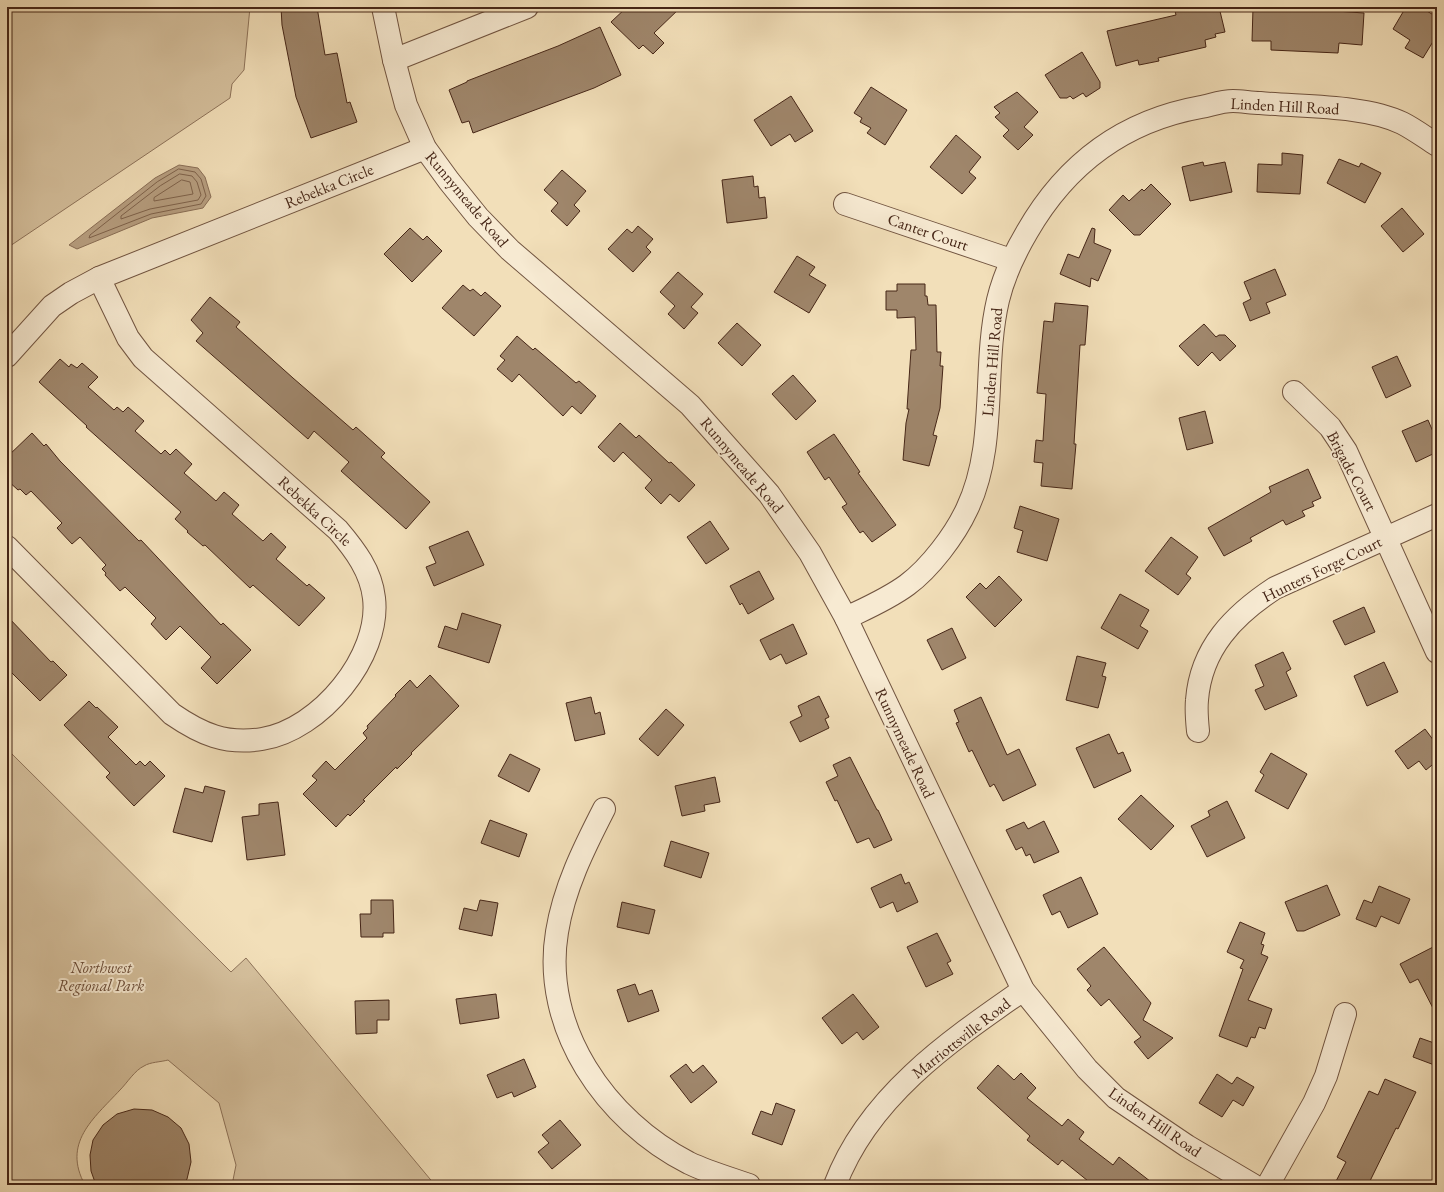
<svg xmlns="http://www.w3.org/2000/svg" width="1444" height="1192" viewBox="0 0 1444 1192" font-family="'EB Garamond',serif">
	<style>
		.green { fill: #d5c09d; stroke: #8e735a }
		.water { fill: #b8a082; stroke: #8a6f57 }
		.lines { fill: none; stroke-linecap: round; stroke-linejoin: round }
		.shore { stroke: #7f634c; stroke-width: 1 }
		.building { fill: #9f866b; stroke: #462617 }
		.minor-casing { stroke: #715440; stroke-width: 24 }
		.minor { stroke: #f7ead2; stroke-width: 22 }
		.labels { text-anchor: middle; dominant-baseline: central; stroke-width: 4; stroke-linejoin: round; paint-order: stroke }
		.street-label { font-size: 16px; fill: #462617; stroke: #f7ead2 }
		.park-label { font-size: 16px; font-style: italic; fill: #6a4c38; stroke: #f7ead2 }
	</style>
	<rect width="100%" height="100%" fill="#f2dfb9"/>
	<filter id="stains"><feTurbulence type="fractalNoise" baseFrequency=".005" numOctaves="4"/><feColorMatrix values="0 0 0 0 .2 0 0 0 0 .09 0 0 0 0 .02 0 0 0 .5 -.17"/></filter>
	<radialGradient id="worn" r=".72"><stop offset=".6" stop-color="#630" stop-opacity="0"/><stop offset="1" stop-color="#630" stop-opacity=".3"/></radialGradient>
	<!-- green -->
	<g class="green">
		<path d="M7,7H250L244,70L232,84L230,98L7,248Z"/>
		<path d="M7,749L231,972L246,958L435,1185H232L236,1165L219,1103L168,1060C161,1062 150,1062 144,1066C135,1070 127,1083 120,1090C93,1119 62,1143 85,1185H7Z"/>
	</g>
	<!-- water -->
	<path class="water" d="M179,165L198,168L205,177L211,197L203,208L152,218L77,249L69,245L155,178Z"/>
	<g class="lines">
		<!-- shore -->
		<g class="shore">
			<path d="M179,169L195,172L201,179L206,196L201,204L151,214L89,238L90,235L157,182Z"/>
			<path d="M180,174L192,176L197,182L201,195L198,200L150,209L121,219V216L160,186Z"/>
			<path d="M182,180L190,182L193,194L154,201V198Z"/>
		</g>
	</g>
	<!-- building -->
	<g class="building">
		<path d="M281,7H317L325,55L337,53L347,103L350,102L357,122L311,138L296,97L282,25Z"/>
		<path d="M627,7H681L654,33L664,43L653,54L643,45L639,49L611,22Z"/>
		<path d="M1193,7H1219L1225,32L1215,34L1216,37L1205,40L1206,47L1158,58L1159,61L1139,65L1138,60L1116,66L1107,31L1176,15L1175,11Z"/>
		<path d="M1406,7H1420L1437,17V35L1423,58L1405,48L1410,40L1393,29Z"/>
		<path d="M1253,8H1294L1364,13L1362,45L1339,43L1338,53L1271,50V41H1252Z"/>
		<path d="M600,27L621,75L594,88L473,133L469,121L462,123L449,90L467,82V81L558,46Z"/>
		<path d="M1082,52L1100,82V88L1086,97L1083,93L1073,99L1070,96L1067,98H1060L1045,75Z"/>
		<path d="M871,87L907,110L885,145L867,133L871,128L860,122L862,118L854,113Z"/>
		<path d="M1017,92L1038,112L1024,127L1033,135L1018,150L1003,136L1009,130L995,117L1000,113L994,107Z"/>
		<path d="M791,96L813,131L795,142L790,134L771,146L754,120Z"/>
		<path d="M956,135L981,157L969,172L976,178L962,194L930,167Z"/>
		<path d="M1282,153L1303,155L1300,194L1257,192L1258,164L1282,165Z"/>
		<path d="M1339,159L1359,167L1361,163L1381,173L1365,203L1327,183Z"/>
		<path d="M1203,162L1204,166L1225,162L1232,192L1190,201L1182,167Z"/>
		<path d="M562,170L586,191L574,205L580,211L567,226L551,211L558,203L544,190Z"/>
		<path d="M753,176L754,187L758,186L759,198L765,197L767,218L727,223L722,180Z"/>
		<path d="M1151,184L1171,204L1140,235H1134L1109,210L1123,195L1129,201L1142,189L1144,191Z"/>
		<path d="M1402,208L1424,234L1403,252L1381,226Z"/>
		<path d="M638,226L653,239L646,247L651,252L633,272L608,249L627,229L632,233Z"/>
		<path d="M410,228L423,240L427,236L442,251L412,282L384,254Z"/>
		<path d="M1092,228L1095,229L1094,243L1111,250L1098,281L1091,278L1090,287L1060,274L1068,254L1079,258Z"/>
		<path d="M797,256L815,267L809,275L826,285L809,313L774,292Z"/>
		<path d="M1275,269L1286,295L1266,303L1270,313L1250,321L1243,303L1251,299L1244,282Z"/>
		<path d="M678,272L703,294L691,307L698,313L684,329L668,314L675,306L660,292Z"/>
		<path d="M897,284H925V296H927L928,305H936L937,352H941L940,366H943L940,408L933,435L937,436L929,466L903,460L906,423L909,409H907L911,350H916L915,317L897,318V310H886V291H897Z"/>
		<path d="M463,285L470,291L473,289L481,296L485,292L501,306L474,336L442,308Z"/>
		<path d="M210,297L240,322L236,327L293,378L353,430L356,427L385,453L381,457L430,502L406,529L341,471L349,462L314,431L308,439L196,341L203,333L191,320Z"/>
		<path d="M1055,303L1088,306L1085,345H1080L1074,444H1076L1072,489L1041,486L1043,463L1034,462L1036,440L1043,441L1046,394L1037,393L1044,321L1053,322Z"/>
		<path d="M737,323L761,345L742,366L718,343Z"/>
		<path d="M1204,324L1216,337L1219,335H1225L1236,346L1220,361L1212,352L1198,366L1179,346Z"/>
		<path d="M517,336L533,350L535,348L576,383L579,381L596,396L581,414L572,406L563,416L519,374L512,382L497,369L505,360L500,356Z"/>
		<path d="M1397,356L1411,386L1386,398L1372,367Z"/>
		<path d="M60,359L69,367L71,364L77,368L82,363L98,377L88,387L114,410L117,407L123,412L128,407L144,421L135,431L161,454L165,450L170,455L176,449L192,464L184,473L216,501L224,492L239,505L232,514L263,541L271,533L286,547L276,559L307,586L309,584L325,598L299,626L253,585L250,588L205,545L203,546L187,532L188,531L175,519L181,512L86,427L87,426L39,382Z"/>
		<path d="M793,375L816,401L796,420L772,394Z"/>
		<path d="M1205,411L1213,443L1187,450L1179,418Z"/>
		<path d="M1428,420L1437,441V452L1416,462L1402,431Z"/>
		<path d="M620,423L636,438L639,435L669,463L671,462L695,485L679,502L670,494L661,504L645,488L652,480L623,452L614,462L598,447Z"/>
		<path d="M32,433L44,446L46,444L60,461L139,541L141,540L221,625L223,623L251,650L217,684L201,668L211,657L180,626L166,640L151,624L156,618L125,587L120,591L105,575L106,573L102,569L106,565L80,537L72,544L57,528L62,523L31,491L26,495L20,489L18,490L7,480V457Z"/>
		<path d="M834,434L860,472L858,473L896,525L872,542L863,531L860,533L842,507L847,504L829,477L825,480L807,452Z"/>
		<path d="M1308,469L1321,498L1312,502L1314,506L1302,511L1305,516L1286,525L1283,520L1250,538L1252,541L1224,556L1208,528L1271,492L1269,487Z"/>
		<path d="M1020,506L1059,519L1047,561L1017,552L1023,531L1014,528Z"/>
		<path d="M710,521L729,549L706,564L687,537Z"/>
		<path d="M468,531L484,565L434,586L426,567L436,563L429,547Z"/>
		<path d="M1171,537L1198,557L1186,574L1191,578L1178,595L1145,571Z"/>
		<path d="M759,571L774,599L748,614L742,603L740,605L730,586Z"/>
		<path d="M999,576L1022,600L995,627L966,597L980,583L986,589Z"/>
		<path d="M1120,594L1149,610L1140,626L1148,631L1138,649L1101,628Z"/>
		<path d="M1364,607L1375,632L1345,645L1333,621Z"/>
		<path d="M462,613L501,625L489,663L438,647L445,626L457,630Z"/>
		<path d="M7,616L51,662L53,661L67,675L40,701L7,668Z"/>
		<path d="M793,624L807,654L786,664L781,654L770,660L760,640Z"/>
		<path d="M952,628L966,658L942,670L927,640Z"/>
		<path d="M1283,652L1291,669L1286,672L1297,696L1265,710L1255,690L1264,686L1255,665Z"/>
		<path d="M1077,656L1106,663L1102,676L1106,677L1098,708L1066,700Z"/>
		<path d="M1384,662L1398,692L1367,706L1354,676Z"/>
		<path d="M430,675L459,706L411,753L412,754L397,769L396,767L363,800L365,801L350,816L348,814L336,827L303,794L317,780L312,776L326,761L335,770L367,738L363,733L368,728L367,726L396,696L395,695L410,680L417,688Z"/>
		<path d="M819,696L829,717L825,719L829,728L800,742L790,722L802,716L798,706Z"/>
		<path d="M591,697L595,714L600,712L605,734L575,741L566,703Z"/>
		<path d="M981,697L1007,755L1019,749L1036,785L1003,801L994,784L990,787L972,750L969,752L956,723L959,722L954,710Z"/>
		<path d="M89,701L96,708L97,707L118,727L108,737L136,765L140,761L145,766L150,761L165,776L134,806L106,777L110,773L64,725Z"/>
		<path d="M666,709L684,725L658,756L639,739Z"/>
		<path d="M1425,729L1437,745V761L1426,770L1419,761L1408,769L1395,751Z"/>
		<path d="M1109,734L1118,754L1123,752L1131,771L1094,788L1076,748Z"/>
		<path d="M1271,753L1307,774L1288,809L1255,791L1264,775L1260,772Z"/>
		<path d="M510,754L540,769L529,792L498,776Z"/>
		<path d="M850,757L877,810H878L892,840L874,848L869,838L857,843L837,800L835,801L826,782L838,776L833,765Z"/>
		<path d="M715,777L720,802L704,805L705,811L682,816L675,786Z"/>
		<path d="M205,786L225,791L212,842L173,832L185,788L203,793Z"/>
		<path d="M1141,795L1174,826L1151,850L1118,819Z"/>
		<path d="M1227,801L1245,838L1207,857L1191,826L1210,816L1208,811Z"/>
		<path d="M278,802L285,855L247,860L242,817L259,815V804Z"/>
		<path d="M490,820L527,834L519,857L481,843Z"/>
		<path d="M1044,821L1059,852L1034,863L1030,854L1026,856L1022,847L1016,850L1006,830L1024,822L1028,829Z"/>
		<path d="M671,841L709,853L701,878L664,866Z"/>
		<path d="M901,874L905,884L909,882L918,902L897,912L893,902L880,908L871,888Z"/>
		<path d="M1081,877L1098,914L1068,928L1060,911L1052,915L1043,895Z"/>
		<path d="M1327,885L1340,915L1304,931H1297L1285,902Z"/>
		<path d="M1379,886L1410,899L1399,924L1381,916L1376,927L1356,919L1364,900L1372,903Z"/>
		<path d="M371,900H393L394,933H383V937H361L360,914H371Z"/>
		<path d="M480,900L498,903L492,936L459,929L464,908L477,911Z"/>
		<path d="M622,902L655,910L649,934L617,927Z"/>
		<path d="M1240,922L1265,933L1261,944L1264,945L1261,954L1268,957L1248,1000L1272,1009L1265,1029L1259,1027L1255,1038L1251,1037L1247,1047L1219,1036L1243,969L1240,968L1244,960L1227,952Z"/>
		<path d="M937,933L951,961L947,963L953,974L926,987L907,947Z"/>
		<path d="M1437,945V1016L1418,979L1410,983L1400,964Z"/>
		<path d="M1104,947L1151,1003L1143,1020L1173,1038L1148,1059L1134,1042L1141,1037L1109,999L1101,1006L1087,990L1091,986L1077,969Z"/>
		<path d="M635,984L639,995L652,990L659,1011L628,1022L617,990Z"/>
		<path d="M496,994L499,1018L460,1024L456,999Z"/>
		<path d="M853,994L879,1027L863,1040L857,1032L842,1044L822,1018Z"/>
		<path d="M389,1000V1020H377V1033L356,1034L355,1001Z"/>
		<path d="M1420,1038L1437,1044V1066L1413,1057Z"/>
		<path d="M524,1059L536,1087L514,1097L512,1092L497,1098L487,1075Z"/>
		<path d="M686,1064L693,1073L703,1065L717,1082L691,1103L670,1076Z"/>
		<path d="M998,1065L1014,1080L1021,1073L1036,1088L1027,1098L1062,1126L1068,1119L1084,1132L1079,1139L1113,1165L1119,1157L1155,1185H1093L1062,1160L1058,1165L1027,1140L1030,1136L977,1088Z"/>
		<path d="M1217,1074L1232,1084L1237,1077L1254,1087L1243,1106L1233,1100L1222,1117L1199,1103Z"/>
		<path d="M1385,1079L1416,1092L1398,1129L1396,1128L1368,1185H1334L1346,1162L1337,1157L1369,1091L1378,1095Z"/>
		<path d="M776,1103L795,1110L782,1145L752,1134L761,1111L772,1115Z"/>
		<path d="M134,1109L152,1110L168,1117L181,1128L189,1144L191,1162L187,1179L183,1185H96L91,1171L90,1155L93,1140L103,1125L117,1114Z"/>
		<path d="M560,1120L581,1145L552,1169L538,1152L549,1143L542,1135Z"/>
	</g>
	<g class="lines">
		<defs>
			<g id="minor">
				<path d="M383,7L394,60L406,105L425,148L449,181L478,217L510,250L690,405L769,494L810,553L846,618L1023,990L1087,1069L1116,1098L1187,1146L1253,1185"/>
				<path d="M394,60L527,7"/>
				<path d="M845,204L1011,260"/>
				<path d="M7,356L52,306L71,293L99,278L425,148"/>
				<path d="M1294,392L1330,427L1346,451L1437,652"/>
				<path d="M7,547L172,714C201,734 226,745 262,739C320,730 381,656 374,598C371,571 355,550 338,530L143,358L128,338L99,278"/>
				<path d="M846,618C867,608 888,599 907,585C930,568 955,535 967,509C998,444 982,368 998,300C1004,275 1014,254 1027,232C1066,164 1123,121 1201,107C1211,105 1222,101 1233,101C1242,101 1251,103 1260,103C1302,107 1365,105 1402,123C1414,129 1426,138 1437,145"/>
				<path d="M1198,731C1197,721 1196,710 1197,700C1201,648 1234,615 1275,588L1437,515"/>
				<path d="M604,809C584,848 564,888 557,932C541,1028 606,1121 689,1163C708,1172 729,1178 749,1185"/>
				<path d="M835,1185C868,1097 948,1042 1023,990"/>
				<path d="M1268,1185L1314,1103L1326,1076L1345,1014"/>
			</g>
		</defs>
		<!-- minor casing -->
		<use href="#minor" class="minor-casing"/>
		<!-- minor -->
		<use href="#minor" class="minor"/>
	</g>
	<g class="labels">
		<!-- street labels -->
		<g class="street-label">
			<text transform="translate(1285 106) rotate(3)">Linden Hill Road</text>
			<text transform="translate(329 186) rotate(-22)">Rebekka Circle</text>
			<text transform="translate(467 199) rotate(50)">Runnymeade Road</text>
			<text transform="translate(928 232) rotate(19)">Canter Court</text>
			<text transform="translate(992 362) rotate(-85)">Linden Hill Road</text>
			<text transform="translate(742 465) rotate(50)">Runnymeade Road</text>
			<text transform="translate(1352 471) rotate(62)">Brigade Court</text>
			<text transform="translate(315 511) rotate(43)">Rebekka Circle</text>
			<text transform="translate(1322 569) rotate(-26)">Hunters Forge Court</text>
			<text transform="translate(905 743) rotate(65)">Runnymeade Road</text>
			<text transform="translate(961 1038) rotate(-38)">Marriottsville Road</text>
			<text transform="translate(1155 1122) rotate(35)">Linden Hill Road</text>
		</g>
		<!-- park labels -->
		<g class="park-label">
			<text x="101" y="967">Northwest<tspan x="101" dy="18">Regional Park</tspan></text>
		</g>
	</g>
	<!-- margin -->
	<rect width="1444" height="1192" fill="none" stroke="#f2dfb9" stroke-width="24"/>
	<rect x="8" y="8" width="1428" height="1176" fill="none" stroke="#462617" stroke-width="2"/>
	<rect x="12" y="12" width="1420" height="1168" fill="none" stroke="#462617"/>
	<rect width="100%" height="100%" filter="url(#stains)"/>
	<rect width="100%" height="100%" fill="url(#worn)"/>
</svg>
